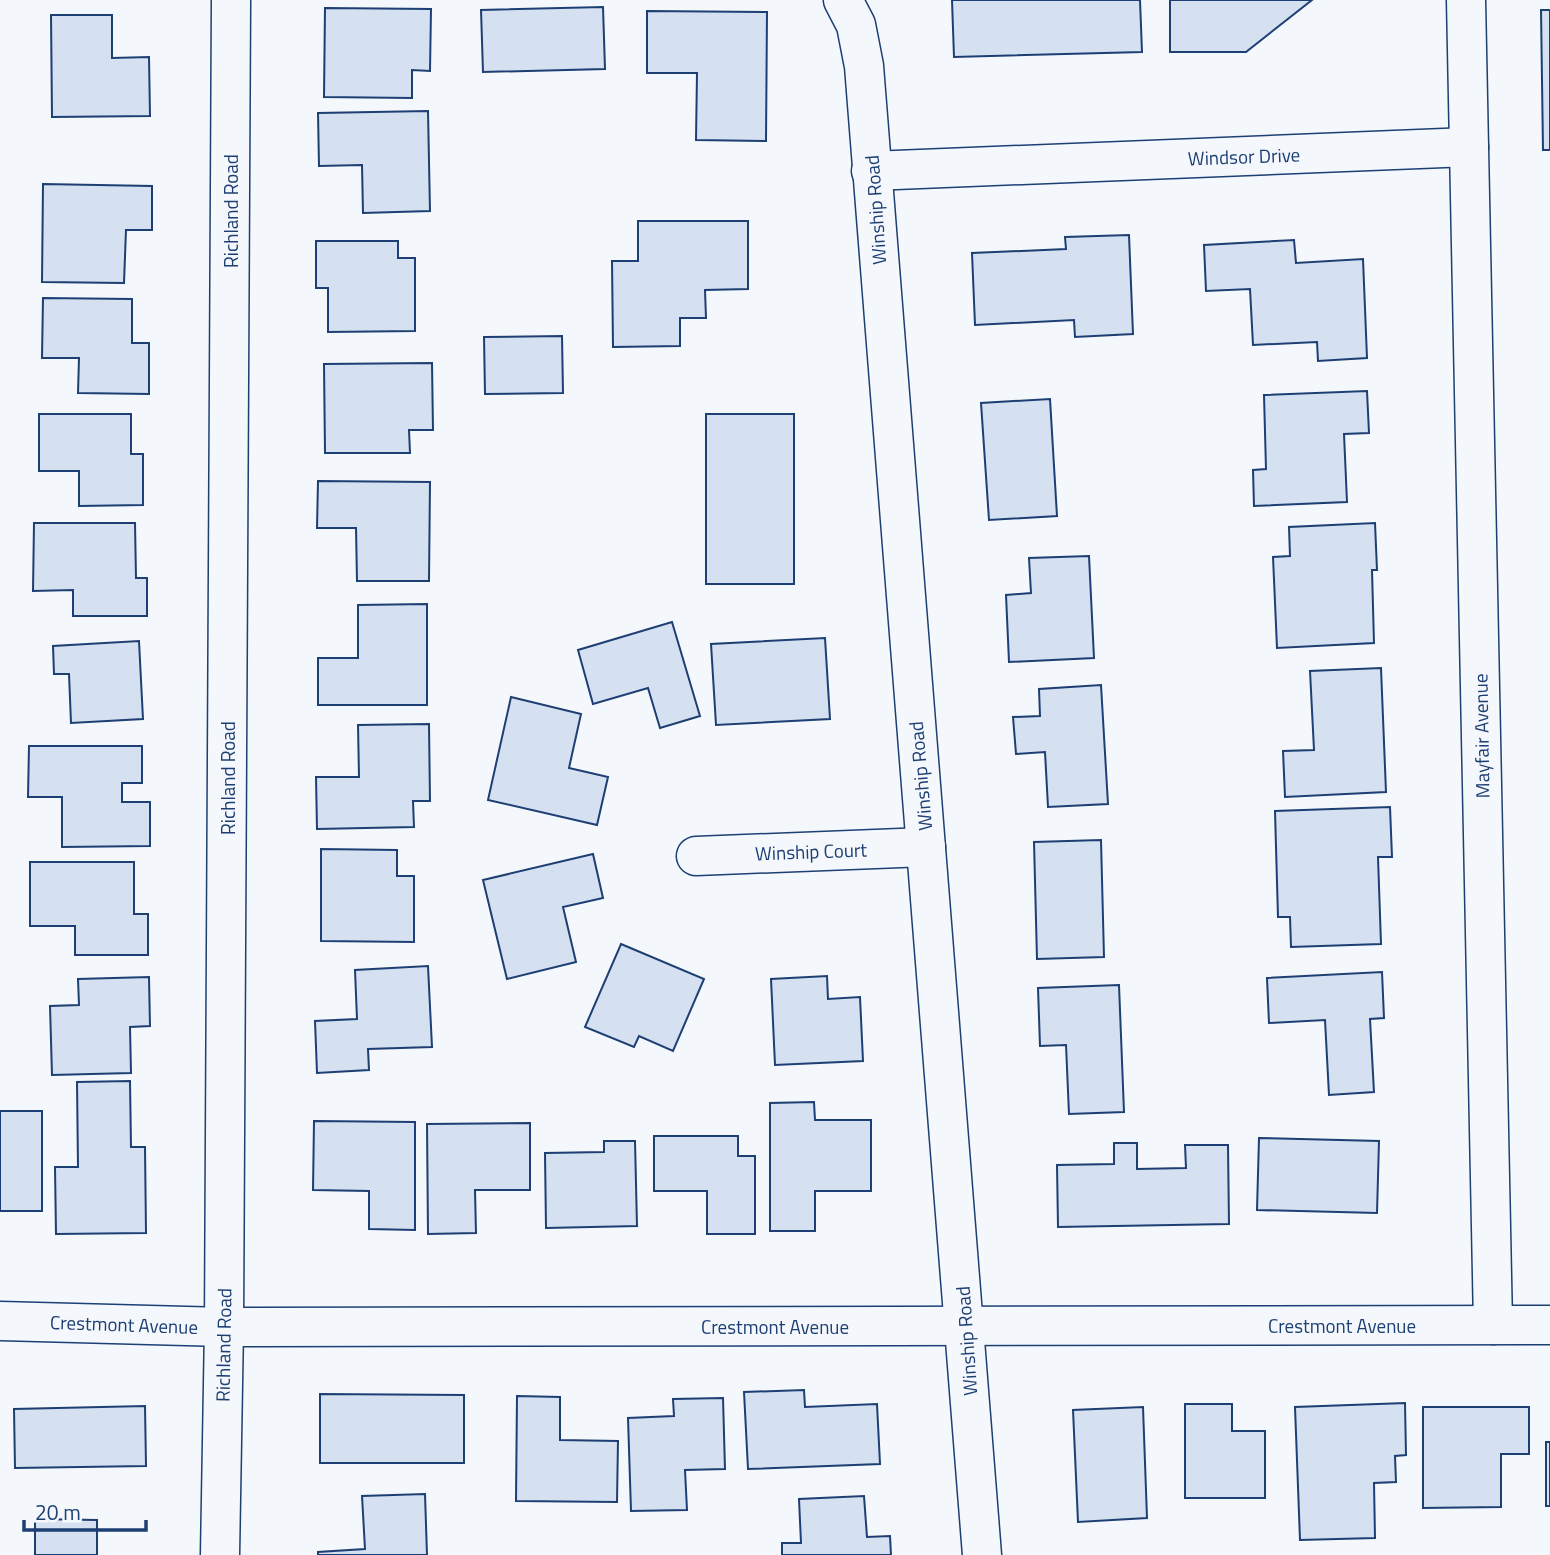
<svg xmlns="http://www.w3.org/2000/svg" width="1550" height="1555" viewBox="0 0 1550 1555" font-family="'Titillium Web',sans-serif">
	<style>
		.building { fill: #d5e0f0; stroke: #1d3f73; stroke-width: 2 }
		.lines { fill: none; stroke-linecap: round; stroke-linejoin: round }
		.minor-casing { stroke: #1d3f73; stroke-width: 41 }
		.minor { stroke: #f4f7fb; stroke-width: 38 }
		.labels { text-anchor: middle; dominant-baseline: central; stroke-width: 5; stroke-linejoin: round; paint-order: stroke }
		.street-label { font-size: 19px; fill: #1d3f73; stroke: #f4f7fb }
	</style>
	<rect width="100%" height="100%" fill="#f4f7fb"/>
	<!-- building -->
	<g class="building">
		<path d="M952,0H1140L1142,52L954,57Z"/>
		<path d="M1170,0H1312L1246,52H1170Z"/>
		<path d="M603,7L605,69L483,72L481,10Z"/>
		<path d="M325,8L431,9L430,71L412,70V98L324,97Z"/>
		<path d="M1541,10H1550V150H1543Z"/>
		<path d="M647,11L767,12L766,141L696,140L697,73H647Z"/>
		<path d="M51,15H112V58L149,57L150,116L52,117Z"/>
		<path d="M428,111L430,211L363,213L362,165L319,166L318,113Z"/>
		<path d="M43,184L152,186V230H126L124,283L42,282Z"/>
		<path d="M638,221H748V289L705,290L706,318H680V346L613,347L612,261H638Z"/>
		<path d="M1129,235L1133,334L1075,337L1074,320L975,325L972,253L1066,249L1065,237Z"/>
		<path d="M1294,240L1296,263L1363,259L1367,358L1318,361L1317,342L1253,345L1250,289L1206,291L1204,245Z"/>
		<path d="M316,241H398V258H415V331L328,332V288H316Z"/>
		<path d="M43,298L132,299V343H149V394L78,393L79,358H42Z"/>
		<path d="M562,336L563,393L485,394L484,337Z"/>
		<path d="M432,363L433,430H409L410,453H325L324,364Z"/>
		<path d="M1367,391L1369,433L1344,434L1347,502L1254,506L1253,470L1266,469L1264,395Z"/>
		<path d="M1050,399L1057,516L989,520L981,403Z"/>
		<path d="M39,414H131V454H143V505L79,506V471H39Z"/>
		<rect x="706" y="414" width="88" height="170"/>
		<path d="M318,481L430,482L429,581H357L356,528H317Z"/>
		<path d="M34,523H135L136,578H147V616H73V590L33,591Z"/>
		<path d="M1375,523L1377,570H1372L1374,643L1277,648L1273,557L1290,556L1289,527Z"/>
		<path d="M1089,556L1094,658L1009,662L1006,595L1031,593L1029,558Z"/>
		<path d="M427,604V705H318V658H358V605Z"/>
		<path d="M672,622L700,716L660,728L648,688L593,704L578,650Z"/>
		<path d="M825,638L830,719L716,725L711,644Z"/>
		<path d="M139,641L143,719L71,723L69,674H54L53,646Z"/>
		<path d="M1381,668L1386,792L1285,797L1283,751L1314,750L1310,671Z"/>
		<path d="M1101,685L1108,804L1048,807L1045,752L1016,754L1013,717L1040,716L1039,689Z"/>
		<path d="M511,697L581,714L569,768L608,777L597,825L488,800Z"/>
		<path d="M429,724L430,801H413L414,827L317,829L316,777H359L358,725Z"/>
		<path d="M29,746H142V783H122V802H150V846L62,847V797H28Z"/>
		<path d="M1390,807L1392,857H1378L1381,944L1291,947L1290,917H1278L1275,811Z"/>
		<path d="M1101,840L1104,957L1037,959L1034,842Z"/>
		<path d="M321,849L397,850V876H414V942L321,941Z"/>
		<path d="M593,854L603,898L563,907L576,962L507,979L483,880Z"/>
		<path d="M30,862H134V914H148V955H75V926H30Z"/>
		<path d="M621,944L704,979L673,1051L639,1036L634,1047L585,1027Z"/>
		<path d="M428,966L432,1047L368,1049L369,1070L317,1073L315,1021L357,1019L355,970Z"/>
		<path d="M1382,972L1384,1018L1370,1019L1374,1092L1329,1095L1325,1020L1269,1023L1267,978Z"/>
		<path d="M827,976L828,999L860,997L863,1061L775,1065L771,979Z"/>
		<path d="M149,977L150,1026L130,1027L131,1073L52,1075L50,1006L79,1005L78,979Z"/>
		<path d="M1119,985L1124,1112L1069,1114L1066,1045L1040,1046L1038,988Z"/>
		<path d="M130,1081L131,1147H145L146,1233L56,1234L55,1167H78L77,1082Z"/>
		<path d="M814,1102L815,1120H871V1191H815V1231H770V1103Z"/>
		<rect x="0" y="1111" width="42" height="100"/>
		<path d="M314,1121L415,1122V1230L369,1229V1191L313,1190Z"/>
		<path d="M530,1123V1190H475L476,1233L428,1234L427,1124Z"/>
		<path d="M654,1136H738V1156H755V1234H707V1191H654Z"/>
		<path d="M1259,1138L1379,1141L1377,1213L1257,1210Z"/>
		<path d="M604,1141H635L637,1226L546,1228L545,1153L604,1152Z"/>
		<path d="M1114,1143H1137V1169L1186,1168L1185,1145H1228L1229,1224L1058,1227L1057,1165L1114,1164Z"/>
		<path d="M804,1390L805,1407L877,1404L880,1464L748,1469L744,1392Z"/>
		<path d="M320,1394L464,1395V1463H320Z"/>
		<path d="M517,1396L560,1397V1440L618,1441L617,1502L516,1501Z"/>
		<path d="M723,1398L725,1469L685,1470L687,1510L631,1511L628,1418L674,1416L673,1399Z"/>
		<path d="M1405,1403L1406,1455L1395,1456L1396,1482L1374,1483L1375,1538L1300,1540L1295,1407Z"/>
		<path d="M1185,1404H1232V1431H1265V1498H1185Z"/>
		<path d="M145,1406L146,1466L15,1468L14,1409Z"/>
		<path d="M1143,1407L1147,1518L1078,1522L1073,1410Z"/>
		<path d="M1423,1407H1529V1454H1501V1507L1423,1508Z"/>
		<rect x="1546" y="1442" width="4" height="64"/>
		<path d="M425,1494L427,1555H318V1552L365,1549L362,1496Z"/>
		<path d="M864,1496L867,1537L890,1536L891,1555H782V1543H801L799,1499Z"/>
		<path d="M35,1519L97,1520V1555H35Z"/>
	</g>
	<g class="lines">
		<defs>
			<g id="minor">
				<path d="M843,0L856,25L864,66L982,1555"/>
				<path d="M1466,0L1493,1325"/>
				<path d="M871,171L1469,147"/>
				<path d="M696,856L926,847"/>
				<path d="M0,1321L224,1327L1550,1325"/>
				<path d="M220,1555L224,1327L231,0"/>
			</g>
		</defs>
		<!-- minor casing -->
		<use href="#minor" class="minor-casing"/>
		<!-- minor -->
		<use href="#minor" class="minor"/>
	</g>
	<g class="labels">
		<!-- street labels -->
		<g class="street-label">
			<text transform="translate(1244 156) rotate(-2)">Windsor Drive</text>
			<text transform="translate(875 210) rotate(-94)">Winship Road</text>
			<text transform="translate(230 211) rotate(-90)">Richland Road</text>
			<text transform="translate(1481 736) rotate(-91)">Mayfair Avenue</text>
			<text transform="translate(920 776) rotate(-95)">Winship Road</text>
			<text transform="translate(227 778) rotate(-90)">Richland Road</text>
			<text transform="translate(811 851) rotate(-2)">Winship Court</text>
			<text transform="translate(124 1324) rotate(2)">Crestmont Avenue</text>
			<text x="1342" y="1325">Crestmont Avenue</text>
			<text x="775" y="1326">Crestmont Avenue</text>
			<text transform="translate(966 1341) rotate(-94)">Winship Road</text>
			<text transform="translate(223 1345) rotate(-89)">Richland Road</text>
		</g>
	</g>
	<!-- scale -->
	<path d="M24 1520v10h122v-10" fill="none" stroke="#1d3f73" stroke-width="3.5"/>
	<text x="35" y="1520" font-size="21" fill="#1d3f73" stroke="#f4f7fb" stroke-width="5" paint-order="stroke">20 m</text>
</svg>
